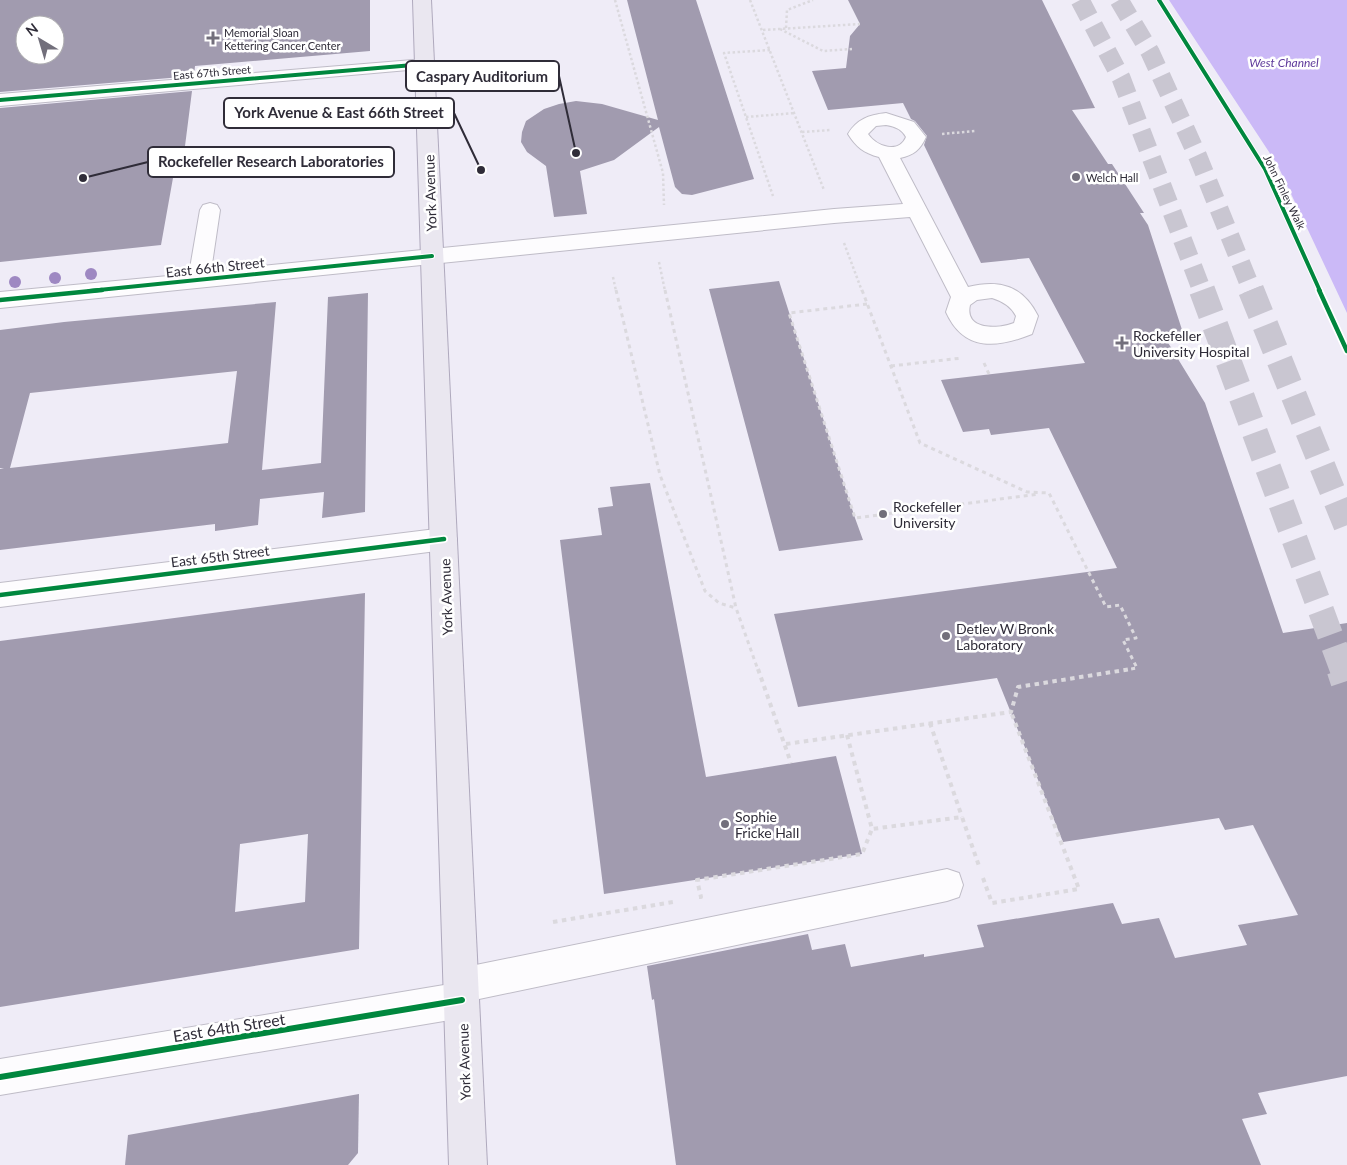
<svg xmlns="http://www.w3.org/2000/svg" width="1347" height="1165" viewBox="0 0 1347 1165" font-family="Lato,sans-serif">
	<style>
		.water { fill: #cbb9f7 }
		.building { fill: #a19baf; fill-rule: evenodd }
		.lines { fill: none; stroke-linecap: round; stroke-linejoin: round }
		.highway-tunnel-far2 { stroke: #c9c6d1; stroke-width: 19; stroke-dasharray: 19 10; stroke-linecap: butt }
		.highway-tunnel-far1 { stroke: #c9c6d1; stroke-width: 26; stroke-dasharray: 26 12; stroke-linecap: butt }
		.highway-tunnel { stroke: #c9c6d1; stroke-width: 33; stroke-dasharray: 33 17; stroke-linecap: butt }
		.minor-casing { stroke: #bfbcc7; stroke-width: 2 }
		.major-casing { stroke: #afa9bd; stroke-width: 2 }
		.path-far2 { stroke: #dbd9de; stroke-width: 2.5; stroke-dasharray: 2.5 2.5; stroke-linecap: butt }
		.path-far1 { stroke: #dbd9de; stroke-width: 3; stroke-dasharray: 4 4; stroke-linecap: butt }
		.path { stroke: #dbd9de; stroke-width: 4; stroke-dasharray: 4.5 4.5; stroke-linecap: butt }
		.minor { fill: #fdfcfe; fill-rule: evenodd }
		.major { fill: #eae7f0; fill-rule: evenodd }
		.cycleway-far2-casing { stroke: #fff; stroke-width: 6 }
		.cycleway-far1-casing { stroke: #fff; stroke-width: 8 }
		.cycleway-casing { stroke: #fff; stroke-width: 9 }
		.cycleway-far2 { stroke: #00873e; stroke-width: 4 }
		.cycleway-far1 { stroke: #00873e; stroke-width: 4.5 }
		.cycleway { stroke: #00873e; stroke-width: 6 }
		.tree { fill: #9e88c2 }
		.poi-dot { fill: #726f7b; stroke: #fff; stroke-width: 2 }
		.labels { text-anchor: middle; dominant-baseline: central; stroke-width: 5; stroke-linejoin: round; paint-order: stroke }
		.far-poi-label { font-size: 11px; fill: #2f2c38; stroke: #fff; text-anchor: start }
		.far-street-label { font-size: 11px; fill: #2f2c38; stroke: #fff }
		.far-water-label { font-size: 12px; font-style: italic; fill: #5e3a9b; stroke: #fff }
		.street-label { font-size: 14px; fill: #2f2c38; stroke: #fff }
		.poi-label { font-size: 14px; fill: #2f2c38; stroke: #fff; text-anchor: start }
		.near-street-label { font-size: 16px; fill: #2f2c38; stroke: #fff }
		.leader { fill: none; stroke: #2f2c38; stroke-width: 2 }
		.callout-dot { fill: #2f2c38; stroke: #fff; stroke-width: 2 }
		.callout { fill: #fff; stroke: #2f2c38; stroke-width: 2 }
		.callout-label { font-size: 15px; text-anchor: middle; font-weight: bold; fill: #2f2c38 }
	</style>
	<rect width="100%" height="100%" fill="#efecf7"/>
	<!-- water -->
	<path class="water" d="M1169,0H1347V313L1277,164Z"/>
	<!-- building -->
	<g class="building">
		<path d="M0,0H370V51L195,66L194,76L0,92ZM25,25H55V55H25Z"/>
		<path d="M627,0H696L754,179L692,195L682,194L675,187L659,127L614,160L580,171L587,214L554,217L546,166L527,152L521,142L522,132L526,121L544,109L559,104L576,101L602,104L658,120Z"/>
		<path d="M848,0H1042L1095,108L1072,110L1108,164H1112L1144,213H1140L1148,225L1185,339L1167,341L1205,403L1283,633L1347,623V1076L1258,1093L1267,1114L1242,1119L1261,1165H676L654,999L652,1000L647,966L808,934L812,950L845,944L851,967L924,954V957L984,947L977,925L1113,903L1122,924L1159,918L1175,958L1247,945L1238,925L1298,915L1253,825L1225,830L1219,818L1063,842L997,678L798,707L774,614L1117,568L1049,428L991,435L989,429L963,432L941,380L1085,363L1029,258L981,263L924,145L927,136L915,121L911,119L903,103L828,110L812,71L846,68L850,36L860,24Z"/>
		<path d="M192,91L185,146H180L178,150L161,245L0,262V108Z"/>
		<path d="M779,281L855,518L863,540L779,551L709,289Z"/>
		<path d="M368,293L365,512L322,518L324,492L260,499L258,525L215,531V524L0,550V469L4,468H0V330L64,322L276,302L262,470L321,463L328,297ZM237,371L228,443L10,468L30,393Z"/>
		<path d="M650,483L706,777L836,756L862,854L604,894L560,540L602,535L598,508L613,506L610,487Z"/>
		<path d="M365,593L359,949L0,1007V641ZM308,834L305,902L235,912L240,844Z"/>
		<path d="M359,1094L358,1153L348,1165H125L128,1135Z"/>
	</g>
	<g class="lines">
		<!-- highway-tunnel-far2 -->
		<g class="highway-tunnel-far2">
			<path d="M1080,0L1121,78L1202,291"/>
			<path d="M1119,0L1150,52L1198,157L1252,291"/>
		</g>
		<!-- highway-tunnel-far1 -->
		<g class="highway-tunnel-far1">
			<path d="M1202,290L1343,670"/>
			<path d="M1251,290L1347,527"/>
		</g>
		<!-- highway-tunnel -->
		<path class="highway-tunnel" d="M1343,669L1347,681"/>
		<defs>
			<g id="minor">
				<path d="M425,59L431,60L434,64L431,68L0,106V94Z"/>
				<path d="M886,113L914,122L926,137C920,150 914,155 900,158L968,287C1000,279 1023,286 1038,316L1032,334C997,348 964,352 946,312L951,297L910,217L834,223L0,308V292L189,274L200,210L203,205L210,203L217,205L220,210L211,271L834,209L903,204L879,157C864,153 856,147 848,134C857,119 869,115 886,113ZM886,125C894,126 902,129 906,137C899,154 877,147 868,134L876,126ZM992,298C1002,301 1011,306 1016,316L1014,323C999,329 964,331 970,305L977,300Z"/>
				<path d="M444,528L453,531L457,539L453,547L444,550L0,607V583Z"/>
				<path d="M947,869L959,873L963,885L959,897L947,901L479,999L474,1012L462,1018L0,1095V1059L444,985L449,973L461,968Z"/>
			</g>
			<path id="major" d="M413,0H431L487,1165H449Z"/>
		</defs>
		<!-- minor casing -->
		<use href="#minor" class="minor-casing"/>
		<!-- major casing -->
		<use href="#major" class="major-casing"/>
		<!-- path-far2 -->
		<g class="path-far2">
			<path d="M615,0L663,173L664,205"/>
			<path d="M750,0L824,190"/>
			<path d="M786,28L787,10L813,0"/>
			<path d="M780,29L823,51L852,49"/>
			<path d="M763,30L860,24"/>
			<path d="M770,50L724,53L773,196"/>
			<path d="M746,117L795,113"/>
			<path d="M802,132L831,130"/>
			<path d="M942,134L975,131"/>
			<path d="M844,243L862,291"/>
			<path d="M659,262L665,291"/>
			<path d="M613,277L616,291"/>
		</g>
		<!-- path-far1 -->
		<g class="path-far1">
			<path d="M616,290L660,475L705,591L719,603L736,608"/>
			<path d="M665,290L736,608L758,670"/>
			<path d="M862,290L920,443L1027,492L1049,493L1106,607L1120,605L1136,638L1123,640L1137,668L1124,670"/>
			<path d="M867,304L789,313L855,518L1039,494"/>
			<path d="M984,363L989,374"/>
			<path d="M891,366L962,358"/>
		</g>
		<!-- path -->
		<g class="path">
			<path d="M758,669L791,763"/>
			<path d="M930,723L962,817"/>
			<path d="M847,735L872,829L962,817L979,866"/>
			<path d="M786,744L1011,712L1018,687L1131,669"/>
			<path d="M983,878L992,903L1079,889L1011,712"/>
			<path d="M699,897H701L697,880L862,854L872,829"/>
			<path d="M553,922L673,902"/>
		</g>
		<!-- minor -->
		<use href="#minor" class="minor"/>
		<!-- major -->
		<use href="#major" class="major"/>
		<defs>
			<g id="cycleway-far2">
				<path d="M1159,0L1265,169L1320,291"/>
				<path d="M0,100L425,64"/>
				<path d="M89,291L432,256"/>
			</g>
			<g id="cycleway-far1">
				<path d="M1319,290L1347,351"/>
				<path d="M0,300L102,290"/>
				<path d="M0,595L444,539"/>
			</g>
			<path id="cycleway" d="M0,1077L462,1000"/>
		</defs>
		<!-- cycleway-far2 casing -->
		<use href="#cycleway-far2" class="cycleway-far2-casing"/>
		<!-- cycleway-far1 casing -->
		<use href="#cycleway-far1" class="cycleway-far1-casing"/>
		<!-- cycleway casing -->
		<use href="#cycleway" class="cycleway-casing"/>
		<!-- cycleway-far2 -->
		<use href="#cycleway-far2" class="cycleway-far2"/>
		<!-- cycleway-far1 -->
		<use href="#cycleway-far1" class="cycleway-far1"/>
		<!-- cycleway -->
		<use href="#cycleway" class="cycleway"/>
	</g>
	<!-- trees -->
	<g class="tree">
		<circle cx="91" cy="274" r="6"/>
		<circle cx="55" cy="278" r="6"/>
		<circle cx="15" cy="282" r="6"/>
	</g>
	<!-- markers -->
	<g class="poi-dot">
		<path d="M210.5 30.5h5v5h5v5h-5v5h-5v-5h-5v-5h5z"/>
		<circle cx="1076" cy="177" r="5"/>
		<path d="M1119.5 335.5h5v5h5v5h-5v5h-5v-5h-5v-5h5z"/>
		<circle cx="883" cy="514" r="5"/>
		<circle cx="946" cy="636" r="5"/>
		<circle cx="725" cy="824" r="5"/>
	</g>
	<g class="labels">
		<!-- far-poi labels -->
		<g class="far-poi-label">
			<text x="224" y="32">Memorial Sloan<tspan x="224" dy="13">Kettering Cancer Center</tspan></text>
			<text x="1086" y="177">Welch Hall</text>
		</g>
		<!-- far-street labels -->
		<g class="far-street-label">
			<text transform="translate(212 72) rotate(-5)">East 67th Street</text>
			<text transform="translate(1285 192) rotate(64)">John Finley Walk</text>
		</g>
		<!-- far-water labels -->
		<g class="far-water-label">
			<text x="1284" y="62">West Channel</text>
		</g>
		<!-- street labels -->
		<g class="street-label">
			<text transform="translate(430 193) rotate(-92)">York Avenue</text>
			<text transform="translate(215 267) rotate(-6)">East 66th Street</text>
			<text transform="translate(220 556) rotate(-7)">East 65th Street</text>
			<text transform="translate(446 597) rotate(-92)">York Avenue</text>
			<text transform="translate(464 1062) rotate(-92)">York Avenue</text>
		</g>
		<!-- poi labels -->
		<g class="poi-label">
			<text x="1133" y="335">Rockefeller<tspan x="1133" dy="16">University Hospital</tspan></text>
			<text x="893" y="506">Rockefeller<tspan x="893" dy="16">University</tspan></text>
			<text x="956" y="628">Detlev W Bronk<tspan x="956" dy="16">Laboratory</tspan></text>
			<text x="735" y="816">Sophie<tspan x="735" dy="16">Fricke Hall</tspan></text>
		</g>
		<!-- near-street labels -->
		<g class="near-street-label">
			<text transform="translate(229 1027) rotate(-9)">East 64th Street</text>
		</g>
	</g>
	<!-- callouts -->
	<path class="leader" d="M576 153L559 76M481 170L454 113M83 178L148 162"/>
	<g class="callout-dot">
		<circle cx="576" cy="153" r="5"/>
		<circle cx="481" cy="170" r="5"/>
		<circle cx="83" cy="178" r="5"/>
	</g>
	<g class="callout">
		<rect x="406" y="61" width="153" height="30" rx="5"/>
		<rect x="224" y="98" width="230" height="30" rx="5"/>
		<rect x="148" y="147" width="246" height="30" rx="5"/>
	</g>
	<g class="callout-label">
		<text x="482" y="82">Caspary Auditorium</text>
		<text x="339" y="118">York Avenue &amp; East 66th Street</text>
		<text x="271" y="167">Rockefeller Research Laboratories</text>
	</g>
	<!-- north arrow -->
	<g transform="translate(40 40) rotate(322)"><circle r="24" fill="#ffffff" stroke="#acabaf"/>
	<path d="M0-4L9 19L0 12L-9 19Z" fill="#726f7b"/>
	<text y="-8" font-size="14" font-weight="bold" text-anchor="middle" fill="#2f2c38">N</text>
	</g>
</svg>
